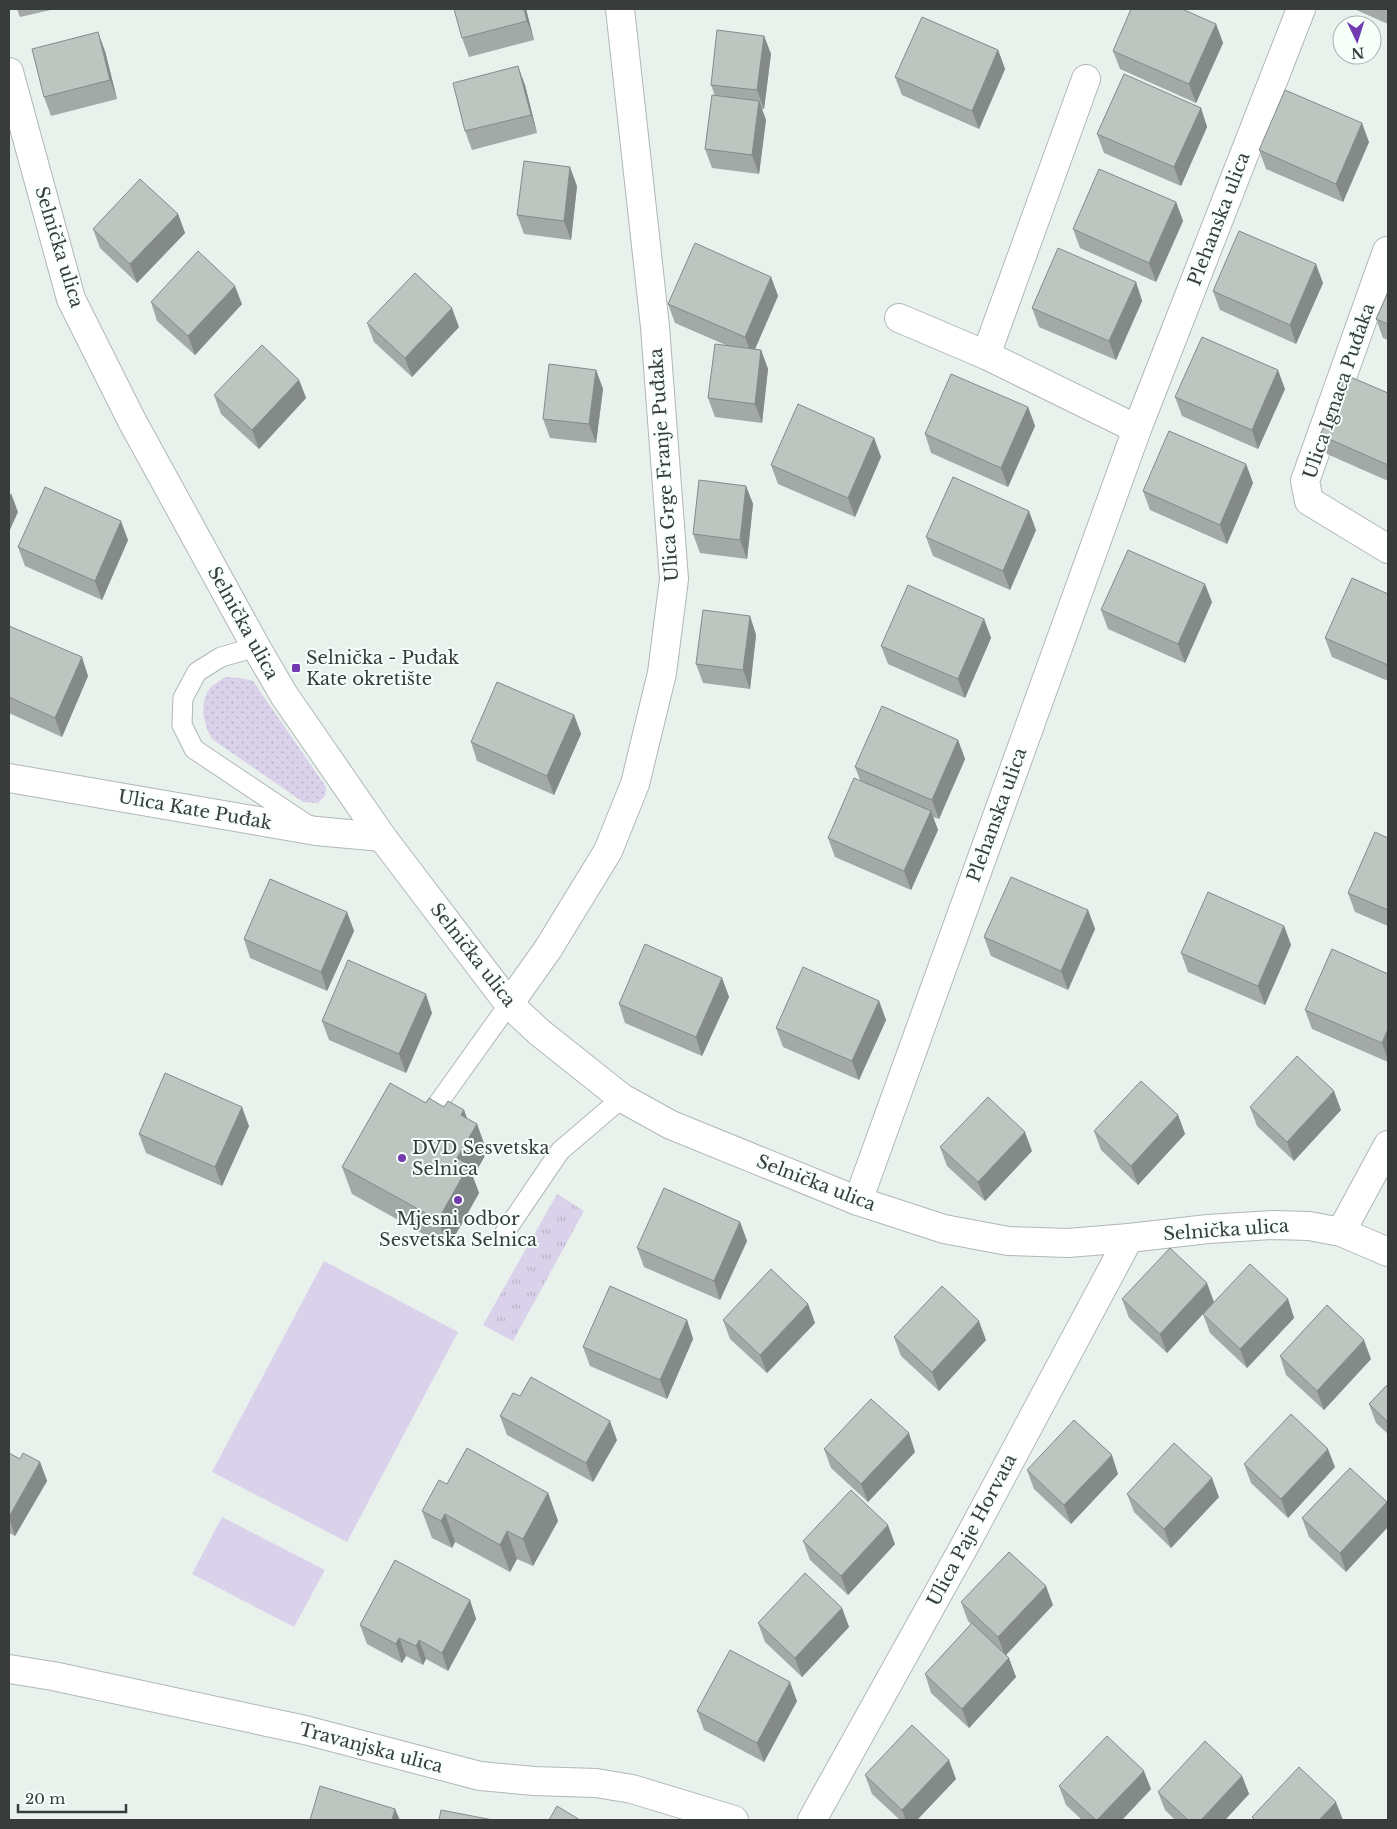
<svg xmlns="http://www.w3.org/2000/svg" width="1397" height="1829" viewBox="0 0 1397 1829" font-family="'Libre Baskerville',serif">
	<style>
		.grass { fill: url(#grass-dots) }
		.park { fill: url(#park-tufts) }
		.pitch { fill: #dad1eb }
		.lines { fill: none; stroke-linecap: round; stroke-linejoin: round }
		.service-casing { stroke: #b0b8b4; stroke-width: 21 }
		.minor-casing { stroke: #b0b8b4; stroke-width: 30 }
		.tertiary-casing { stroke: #b0b8b4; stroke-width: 30 }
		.service { stroke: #fff; stroke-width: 19 }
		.minor { stroke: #fff; stroke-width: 28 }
		.tertiary { stroke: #fff; stroke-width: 28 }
		.wall { fill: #a3a9a6 }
		.shaded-wall { fill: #848a87 }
		.building { fill: #bdc5c1; stroke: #848a87 }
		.poi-dot { fill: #733bb1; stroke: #f6fffa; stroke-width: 2 }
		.labels { text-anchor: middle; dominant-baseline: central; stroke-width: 4; stroke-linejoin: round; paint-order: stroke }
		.street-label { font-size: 18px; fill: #383c3a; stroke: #f6fffa }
		.poi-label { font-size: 18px; fill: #383c3a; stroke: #f6fffa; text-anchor: start }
	</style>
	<defs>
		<pattern id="grass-dots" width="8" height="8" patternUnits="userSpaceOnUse" patternTransform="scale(1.25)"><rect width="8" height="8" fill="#dad1eb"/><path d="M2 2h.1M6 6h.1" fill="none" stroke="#bcb4ca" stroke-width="1.8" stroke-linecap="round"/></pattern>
		<pattern id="park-tufts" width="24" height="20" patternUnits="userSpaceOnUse" patternTransform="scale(1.25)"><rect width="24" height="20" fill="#dad1eb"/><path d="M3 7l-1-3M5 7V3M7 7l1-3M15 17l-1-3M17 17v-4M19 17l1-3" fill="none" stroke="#bcb4ca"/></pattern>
	</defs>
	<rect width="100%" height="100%" fill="#e9f1ed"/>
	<!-- grass -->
	<path class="grass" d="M225,677L240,678L253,681L326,787L325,796L318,803L303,802L212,739C203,723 198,701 212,686C216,683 221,680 225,677Z"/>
	<!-- park -->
	<path class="park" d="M557,1194L584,1211L513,1341L483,1325Z"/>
	<!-- pitch -->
	<g class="pitch">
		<path d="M324,1261L458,1332L347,1542L212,1472Z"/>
		<path d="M222,1517L325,1570L294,1627L192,1574Z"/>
	</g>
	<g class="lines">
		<defs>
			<g id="service">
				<path d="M256,647L221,657L197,672L183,698L182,725L194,749L309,826"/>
				<path d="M429,1116L509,1004"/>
				<path d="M505,1232L560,1151L622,1098"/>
			</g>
			<g id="minor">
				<path d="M1387,251L1305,481L1309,501L1388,549"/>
				<path d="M899,318L986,355L1137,429"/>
				<path d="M986,355L1086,79"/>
				<path d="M9,778L316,831L382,837"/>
				<path d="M509,1004L548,949L608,851L635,784L662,673L674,579L655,327L620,9"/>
				<path d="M858,1201L1137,429L1301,9"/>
				<path d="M1341,1232L1388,1145"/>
				<path d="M9,1669L53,1676L305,1730L480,1776L534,1781L596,1783L632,1789L734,1820"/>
				<path d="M812,1820L965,1545L1129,1238"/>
			</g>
			<path id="tertiary" d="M9,72L71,299L131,419L256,647L284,695L382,837L509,1004L539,1032L622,1098L671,1125L858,1201L944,1229L1008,1241L1068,1243L1129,1238L1208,1229L1273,1225L1309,1226L1341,1232L1388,1252"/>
		</defs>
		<!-- service casing -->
		<use href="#service" class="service-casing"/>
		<!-- minor casing -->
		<use href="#minor" class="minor-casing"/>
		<!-- tertiary casing -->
		<use href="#tertiary" class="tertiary-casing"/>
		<!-- service -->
		<use href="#service" class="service"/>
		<!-- minor -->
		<use href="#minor" class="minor"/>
		<!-- tertiary -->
		<use href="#tertiary" class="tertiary"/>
	</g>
	<!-- wall -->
	<g class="wall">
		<path d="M17,9H55L20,17Z"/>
		<path d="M526,9L534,40L469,57L462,38Z"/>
		<path d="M1354,9H1388V24Z"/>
		<path d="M1216,24L1223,43L1196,103L1120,69L1113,51Z"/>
		<path d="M764,36L771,54L764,109H762L766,120L759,174L712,168L705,149L715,96L711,85Z"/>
		<path d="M998,50L1005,69L979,129L902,95L895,77Z"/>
		<path d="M105,51L117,99L51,116L44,97Z"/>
		<path d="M525,85L537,133L472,150L465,131Z"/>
		<path d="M1201,108L1207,127L1181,186L1104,153L1097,134Z"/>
		<path d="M1369,142L1343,202L1266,169L1259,150Z"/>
		<path d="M577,186L571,240L524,234L517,215Z"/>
		<path d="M1176,202L1183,221L1156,282L1080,248L1073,229Z"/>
		<path d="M178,214L185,233L137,283L100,248L93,229Z"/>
		<path d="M771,277L778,296L755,349L761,350L768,369L762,423L715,417L708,398L728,346L675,323L668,304Z"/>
		<path d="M1136,282L1142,301L1116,360L1039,327L1032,308Z"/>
		<path d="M1323,283L1296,344L1220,310L1213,291Z"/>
		<path d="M1388,292V340L1383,338L1376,319Z"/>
		<path d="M151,302L242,304L195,355L157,321Z"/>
		<path d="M367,323L459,327L412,377L374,342Z"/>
		<path d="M596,370L603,389L596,443L550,438L543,419Z"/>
		<path d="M299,380L306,398L259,449L221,414L214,395Z"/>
		<path d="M1285,389L1258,449L1182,416L1175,397Z"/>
		<path d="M1388,393V481L1327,454L1320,435Z"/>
		<path d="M1028,407L1035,426L1008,487L931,453L925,434Z"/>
		<path d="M874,438L881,457L855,517L778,484L771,465Z"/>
		<path d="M1246,464L1253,483L1227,544L1150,510L1143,491Z"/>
		<path d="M746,486L753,504L747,559L700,553L693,534Z"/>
		<path d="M1036,530L1010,590L933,556L926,537Z"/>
		<path d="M128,540L102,600L25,566L18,547Z"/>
		<path d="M1388,594V681L1332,657L1325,638Z"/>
		<path d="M1212,602L1185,663L1108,629L1101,610Z"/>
		<path d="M750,616L756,635L750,689L703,683L696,664Z"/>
		<path d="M984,619L991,638L965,698L888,664L881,646Z"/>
		<path d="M9,626L88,676L62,737L9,713Z"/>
		<path d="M574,715L581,734L554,795L477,761L471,742Z"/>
		<path d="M958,740L965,759L939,819L933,817L938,830L911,890L835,857L828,838L860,780L855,767Z"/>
		<path d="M1388,838V926L1355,912L1348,893Z"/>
		<path d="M1088,910L1095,929L1068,990L991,956L984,937Z"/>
		<path d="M347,912L354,931L327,991L250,958L244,939Z"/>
		<path d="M1284,926L1291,945L1265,1005L1188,972L1181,953Z"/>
		<path d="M1388,974V1062L1312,1029L1305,1010Z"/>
		<path d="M722,978L729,997L702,1056L625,1023L619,1004Z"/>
		<path d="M879,1001L886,1020L859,1080L783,1047L776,1028Z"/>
		<path d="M432,1013L406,1073L329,1040L322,1021Z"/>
		<path d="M426,1103L464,1110L467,1119L477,1124L487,1152L473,1177L479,1193L448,1248L352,1194L342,1167Z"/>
		<path d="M1250,1107L1341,1110L1294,1161L1257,1126Z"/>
		<path d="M1178,1115L1185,1134L1138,1185L1101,1150L1094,1131Z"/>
		<path d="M249,1126L222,1186L146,1153L139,1134Z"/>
		<path d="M940,1147L1032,1151L985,1201L947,1166Z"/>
		<path d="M740,1222L747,1241L720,1300L644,1267L637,1248Z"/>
		<path d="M1122,1299L1214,1302L1167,1353L1129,1318Z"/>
		<path d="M1288,1299L1294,1318L1247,1368L1210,1333L1203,1314Z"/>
		<path d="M808,1304L815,1323L767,1373L730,1339L723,1320Z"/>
		<path d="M687,1320L693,1339L667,1399L590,1366L583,1347Z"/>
		<path d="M894,1337L986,1340L939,1391L901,1356Z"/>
		<path d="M1280,1356L1371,1359L1324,1410L1286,1375Z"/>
		<path d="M1388,1384V1434L1376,1423L1369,1404Z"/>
		<path d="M500,1416L617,1440L593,1482L507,1435Z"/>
		<path d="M824,1449L915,1452L868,1502L831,1468Z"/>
		<path d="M9,1453L20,1459L40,1462L47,1481L15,1536L9,1533Z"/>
		<path d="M1244,1464L1335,1467L1288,1518L1251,1483Z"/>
		<path d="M1350,1468L1346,1572L1309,1537L1302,1518Z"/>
		<path d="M1027,1470L1118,1474L1071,1524L1034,1489Z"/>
		<path d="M447,1484L548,1493L558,1521L533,1566L517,1559L510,1572L455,1542L452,1548L432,1538L422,1511Z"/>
		<path d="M1127,1494L1219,1497L1171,1548L1134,1512Z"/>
		<path d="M803,1541L895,1544L848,1595L810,1560Z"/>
		<path d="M470,1600L476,1619L448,1671L426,1659L423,1665L406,1656L402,1663L367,1644L360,1625Z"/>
		<path d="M961,1602L1053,1605L1006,1655L1016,1677L969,1728L931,1693L925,1674L971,1624L968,1621Z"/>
		<path d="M842,1608L849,1627L802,1677L765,1642L758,1623Z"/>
		<path d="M797,1701L764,1762L704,1730L697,1711Z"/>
		<path d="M865,1775L956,1779L917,1820H900L872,1794Z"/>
		<path d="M1242,1776L1249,1794L1225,1820H1175L1165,1810L1158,1792Z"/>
		<path d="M1059,1786L1151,1789L1122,1820H1082L1066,1805Z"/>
	</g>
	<!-- shaded-wall -->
	<g class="shaded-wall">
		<path d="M524,9H526L534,40L527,21Z"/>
		<path d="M1216,24L1223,43L1196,103L1189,84Z"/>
		<path d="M98,32L105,51L117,99L110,80Z"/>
		<path d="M764,36L771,54L764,109L757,90Z"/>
		<path d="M998,50L1005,69L979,129L972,111Z"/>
		<path d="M518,66L525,85L537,133L531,115Z"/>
		<path d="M759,101L766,120L759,174L752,155Z"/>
		<path d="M1201,108L1207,127L1181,186L1174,167Z"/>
		<path d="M1362,123L1369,142L1343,202L1336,184Z"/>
		<path d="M570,167L577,186L571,240L564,221Z"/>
		<path d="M1176,202L1183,221L1156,282L1149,263Z"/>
		<path d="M178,214L185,233L137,283L130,264Z"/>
		<path d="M1316,264L1323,283L1296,344L1290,325Z"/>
		<path d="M771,277L778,296L752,356L745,337Z"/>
		<path d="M1136,282L1142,301L1116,360L1109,341Z"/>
		<path d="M235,286L242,304L195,355L188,336Z"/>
		<path d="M452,308L459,327L412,377L405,358Z"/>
		<path d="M761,350L768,369L762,423L755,404Z"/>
		<path d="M596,370L603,389L596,443L589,424Z"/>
		<path d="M1278,370L1285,389L1258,449L1252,430Z"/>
		<path d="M299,380L306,398L259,449L252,430Z"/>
		<path d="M1028,407L1035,426L1008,487L1001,468Z"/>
		<path d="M874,438L881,457L855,517L848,498Z"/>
		<path d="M1246,464L1253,483L1227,544L1220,525Z"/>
		<path d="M746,486L753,504L747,559L740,540Z"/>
		<path d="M11,493L18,512L9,532V498Z"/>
		<path d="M1029,511L1036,530L1010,590L1003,571Z"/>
		<path d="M121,521L128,540L102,600L95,581Z"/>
		<path d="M1205,584L1212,602L1185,663L1178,644Z"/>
		<path d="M750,616L756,635L750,689L743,670Z"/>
		<path d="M984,619L991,638L965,698L958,679Z"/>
		<path d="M82,657L88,676L62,737L55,718Z"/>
		<path d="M574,715L581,734L554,795L547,776Z"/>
		<path d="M958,740L965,759L939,819L932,800Z"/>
		<path d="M931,811L938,830L911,890L904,871Z"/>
		<path d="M1088,910L1095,929L1068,990L1061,971Z"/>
		<path d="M347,912L354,931L327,991L321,972Z"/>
		<path d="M1284,926L1291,945L1265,1005L1258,986Z"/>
		<path d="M722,978L729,997L702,1056L696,1037Z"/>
		<path d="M426,994L432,1013L406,1073L399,1054Z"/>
		<path d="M879,1001L886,1020L859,1080L852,1061Z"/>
		<path d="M1388,1029V1060L1382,1043Z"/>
		<path d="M1334,1091L1341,1110L1294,1161L1287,1142Z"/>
		<path d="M242,1107L249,1126L222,1186L215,1167Z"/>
		<path d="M464,1110L472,1133L477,1124L487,1152L473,1177L479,1193L448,1248L438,1220L457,1158L461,1115Z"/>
		<path d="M1178,1115L1185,1134L1138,1185L1131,1166Z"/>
		<path d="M1025,1132L1032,1151L985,1201L978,1182Z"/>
		<path d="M740,1222L747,1241L720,1300L714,1281Z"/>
		<path d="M1207,1283L1214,1302L1167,1353L1160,1334Z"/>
		<path d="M1288,1299L1294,1318L1247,1368L1240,1349Z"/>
		<path d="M808,1304L815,1323L767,1373L760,1355Z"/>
		<path d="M687,1320L693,1339L667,1399L660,1380Z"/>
		<path d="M979,1321L986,1340L939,1391L932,1372Z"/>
		<path d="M1364,1340L1371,1359L1324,1410L1317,1391Z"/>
		<path d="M610,1421L617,1440L593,1482L586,1463Z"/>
		<path d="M909,1433L915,1452L868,1502L861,1484Z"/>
		<path d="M1328,1449L1335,1467L1288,1518L1281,1499Z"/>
		<path d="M1112,1455L1118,1474L1071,1524L1064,1505Z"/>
		<path d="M40,1462L47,1481L15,1536L9,1517Z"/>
		<path d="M1212,1478L1219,1497L1171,1548L1164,1529Z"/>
		<path d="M548,1493L558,1521L533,1566L523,1539Z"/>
		<path d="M1387,1502L1388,1506V1527L1346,1572L1340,1553Z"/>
		<path d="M445,1514L455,1542L452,1548L441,1521Z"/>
		<path d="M888,1525L895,1544L848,1595L841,1576Z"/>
		<path d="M507,1531L517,1559L510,1572L500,1545Z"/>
		<path d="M1046,1586L1053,1605L1005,1656L998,1637Z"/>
		<path d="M470,1600L476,1619L448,1671L442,1653Z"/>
		<path d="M842,1608L849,1627L802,1677L795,1658Z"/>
		<path d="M399,1638L406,1656L402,1663L396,1644Z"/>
		<path d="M419,1640L426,1659L423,1665L416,1646Z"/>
		<path d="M1009,1658L1016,1677L969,1728L962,1709Z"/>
		<path d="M790,1682L797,1701L764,1762L757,1743Z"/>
		<path d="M949,1760L956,1779L917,1820H906L902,1810Z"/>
		<path d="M1144,1771L1151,1789L1122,1820H1097Z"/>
		<path d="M1242,1776L1249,1794L1225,1820H1201Z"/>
		<path d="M1336,1802L1343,1820H1319Z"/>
		<path d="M395,1809L400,1820H392Z"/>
	</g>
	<!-- building -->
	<g class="building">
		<path d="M454,9H524L527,21L462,38Z"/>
		<path d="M1131,9H1182L1216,24L1189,84L1113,51Z"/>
		<path d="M922,17L998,50L972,111L895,77Z"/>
		<path d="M717,30L764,36L757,90L711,85Z"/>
		<path d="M98,32L110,80L44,97L32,49Z"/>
		<path d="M518,66L531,115L465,131L453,83Z"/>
		<path d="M1124,74L1201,108L1174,167L1097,134Z"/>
		<path d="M1285,90L1362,123L1336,184L1259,150Z"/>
		<path d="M712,95L759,101L752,155L705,149Z"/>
		<path d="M524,161L570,167L564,221L517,215Z"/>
		<path d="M1099,169L1176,202L1149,263L1073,229Z"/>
		<path d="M140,179L178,214L130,264L93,229Z"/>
		<path d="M1239,231L1316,264L1290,325L1213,291Z"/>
		<path d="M695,243L771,277L745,337L668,304Z"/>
		<path d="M1058,248L1136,282L1109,341L1032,308Z"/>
		<path d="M198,251L235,286L188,336L151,302Z"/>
		<path d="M415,273L452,308L405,358L367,323Z"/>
		<path d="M1388,292V324L1376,319Z"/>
		<path d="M1202,337L1278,370L1252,430L1175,397Z"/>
		<path d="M715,344L761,350L755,404L708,398Z"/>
		<path d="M262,345L299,380L252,430L214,395Z"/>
		<path d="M549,364L596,370L589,424L543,419Z"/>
		<path d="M951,374L1028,407L1001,468L925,434Z"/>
		<path d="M1346,375L1388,393V465L1320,435Z"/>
		<path d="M798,404L874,438L848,498L771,465Z"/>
		<path d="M1169,431L1246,464L1220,525L1143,491Z"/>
		<path d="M953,477L1029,511L1003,571L926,537Z"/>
		<path d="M699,480L746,486L740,540L693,534Z"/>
		<path d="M45,487L121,521L95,581L18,547Z"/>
		<path d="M1128,550L1205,584L1178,644L1101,610Z"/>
		<path d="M1352,578L1388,594V665L1325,638Z"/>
		<path d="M908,585L984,619L958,679L881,646Z"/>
		<path d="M703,610L750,616L743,670L696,664Z"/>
		<path d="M9,626L82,657L55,718L9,697Z"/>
		<path d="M497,682L574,715L547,776L471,742Z"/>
		<path d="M882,706L958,740L932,800L855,767Z"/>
		<path d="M854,778L931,811L904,871L828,838Z"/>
		<path d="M1375,832L1388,838V910L1348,893Z"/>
		<path d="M1011,877L1088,910L1061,971L984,937Z"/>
		<path d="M270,879L347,912L321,972L244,939Z"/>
		<path d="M1208,892L1284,926L1258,986L1181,953Z"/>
		<path d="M645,944L722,978L696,1037L619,1004Z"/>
		<path d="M1332,949L1388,974V1029L1382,1043L1305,1010Z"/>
		<path d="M348,960L426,994L399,1054L322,1021Z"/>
		<path d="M803,967L879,1001L852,1061L776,1028Z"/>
		<path d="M1297,1056L1334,1091L1287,1142L1250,1107Z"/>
		<path d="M165,1073L242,1107L215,1167L139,1134Z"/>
		<path d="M1141,1081L1178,1115L1131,1166L1094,1131Z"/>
		<path d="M390,1083L426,1103L429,1098L444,1107L448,1101L464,1110L461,1115L477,1124L457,1158L469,1165L438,1220L342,1167Z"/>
		<path d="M988,1097L1025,1132L978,1182L940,1147Z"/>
		<path d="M664,1188L740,1222L714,1281L637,1248Z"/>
		<path d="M1170,1248L1207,1283L1160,1334L1122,1299Z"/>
		<path d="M1250,1264L1288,1299L1240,1349L1203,1314Z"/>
		<path d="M771,1269L808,1304L760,1355L723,1320Z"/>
		<path d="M610,1286L687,1320L660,1380L583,1347Z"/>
		<path d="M942,1286L979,1321L932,1372L894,1337Z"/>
		<path d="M1327,1305L1364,1340L1317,1391L1280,1356Z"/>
		<path d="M531,1377L610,1421L586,1463L500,1416L513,1393L520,1396Z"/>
		<path d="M1388,1384V1422L1369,1404Z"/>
		<path d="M871,1399L909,1433L861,1484L824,1449Z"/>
		<path d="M1291,1414L1328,1449L1281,1499L1244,1464Z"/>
		<path d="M1074,1420L1112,1455L1064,1505L1027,1470Z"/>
		<path d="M1174,1443L1212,1478L1164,1529L1127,1494Z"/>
		<path d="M467,1448L548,1493L523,1539L507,1531L500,1545L445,1514L441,1521L422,1511L439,1480L447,1484Z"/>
		<path d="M9,1453L20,1459L23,1453L40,1462L9,1517Z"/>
		<path d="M1350,1468L1387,1502L1340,1553L1302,1518Z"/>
		<path d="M851,1490L888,1525L841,1576L803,1541Z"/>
		<path d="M1009,1552L1046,1586L998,1637L961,1602Z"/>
		<path d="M395,1560L470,1600L442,1653L419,1640L416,1646L399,1638L396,1644L360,1625Z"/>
		<path d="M805,1573L842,1608L795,1658L758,1623Z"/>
		<path d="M972,1623L1009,1658L962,1709L925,1674Z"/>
		<path d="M730,1650L790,1682L757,1743L697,1711Z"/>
		<path d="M912,1725L949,1760L902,1810L865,1775Z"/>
		<path d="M1107,1736L1144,1771L1097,1820H1096L1059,1786Z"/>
		<path d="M1205,1741L1242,1776L1201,1820H1188L1158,1792Z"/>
		<path d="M1299,1767L1336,1802L1319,1820H1255L1252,1817Z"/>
		<path d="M320,1786L395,1809L392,1820H310Z"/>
		<path d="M557,1806L580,1820H549Z"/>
		<path d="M441,1810L493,1820H439Z"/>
	</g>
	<!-- markers -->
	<g class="poi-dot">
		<rect x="291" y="663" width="10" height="10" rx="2.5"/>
		<circle cx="402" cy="1158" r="5"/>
		<circle cx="458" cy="1200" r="5"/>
	</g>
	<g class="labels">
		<!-- street labels -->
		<g class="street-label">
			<text transform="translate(1219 219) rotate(-69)">Plehanska ulica</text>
			<text transform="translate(59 247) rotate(73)">Selnička ulica</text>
			<text transform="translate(1339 391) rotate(-71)">Ulica Ignaca Puđaka</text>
			<text transform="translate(664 465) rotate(-94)">Ulica Grge Franje Puđaka</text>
			<text transform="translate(243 623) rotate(61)">Selnička ulica</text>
			<text transform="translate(195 810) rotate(10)">Ulica Kate Puđak</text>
			<text transform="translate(997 815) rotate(-70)">Plehanska ulica</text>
			<text transform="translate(473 955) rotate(52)">Selnička ulica</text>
			<text transform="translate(816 1183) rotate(21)">Selnička ulica</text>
			<text transform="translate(1226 1230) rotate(-4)">Selnička ulica</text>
			<text transform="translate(972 1530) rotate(-62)">Ulica Paje Horvata</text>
			<text transform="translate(371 1748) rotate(15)">Travanjska ulica</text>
		</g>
		<!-- poi labels -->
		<g class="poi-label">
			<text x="306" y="658">Selnička - Puđak<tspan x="306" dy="21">Kate okretište</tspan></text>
			<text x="412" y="1148">DVD Sesvetska<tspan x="412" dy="21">Selnica</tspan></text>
			<text x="458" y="1219" text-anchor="middle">Mjesni odbor<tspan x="458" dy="21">Sesvetska Selnica</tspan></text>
		</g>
	</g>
	<!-- border -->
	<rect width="1397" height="1829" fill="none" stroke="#383c3a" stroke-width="20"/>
	<!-- north arrow -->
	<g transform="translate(1357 40) rotate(176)"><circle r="24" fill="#f6fffa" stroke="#aab1ad"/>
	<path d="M0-4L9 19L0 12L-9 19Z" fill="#733bb1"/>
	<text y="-8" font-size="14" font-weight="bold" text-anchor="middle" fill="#383c3a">N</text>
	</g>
	<!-- scale -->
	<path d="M18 1804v8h108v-8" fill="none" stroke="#383c3a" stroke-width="2.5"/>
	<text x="25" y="1804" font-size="15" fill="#383c3a" stroke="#f6fffa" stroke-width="4" paint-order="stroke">20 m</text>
</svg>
